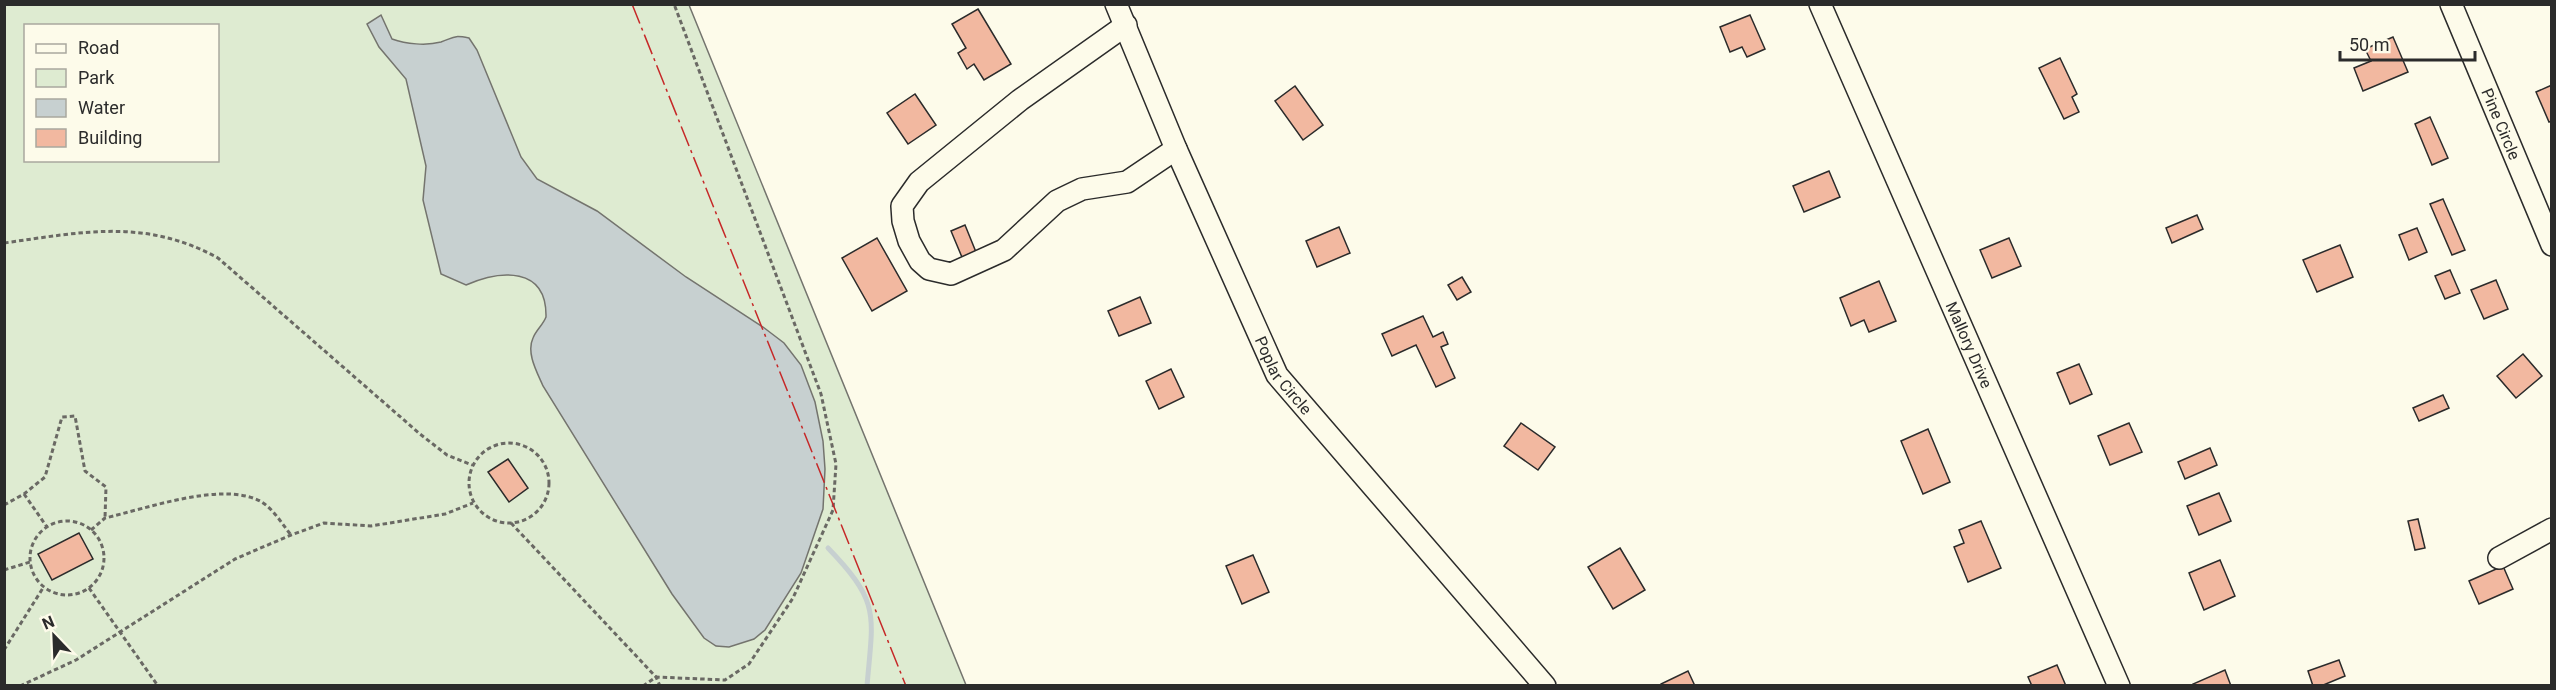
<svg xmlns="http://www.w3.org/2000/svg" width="2556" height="690" viewBox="0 0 2556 690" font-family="Roboto,sans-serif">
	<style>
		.green { fill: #deebd1; stroke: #74746e; stroke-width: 1.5; fill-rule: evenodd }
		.water { fill: #c7d0d0; stroke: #74746e; stroke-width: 1.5 }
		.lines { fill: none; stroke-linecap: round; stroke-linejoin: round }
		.stream { stroke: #c7d0d0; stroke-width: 5 }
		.building { fill: #f2b8a0; stroke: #2b2b2b; stroke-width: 1.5 }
		.minor-casing { stroke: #2b2b2b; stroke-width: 24 }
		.path { stroke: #6a6964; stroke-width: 3; stroke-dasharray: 4.5 3; stroke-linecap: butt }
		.minor { stroke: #fdfbea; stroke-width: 21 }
		.power { stroke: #c62828; stroke-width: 1.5; stroke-dasharray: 21 4.5 3 4.5; stroke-linecap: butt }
		.labels { text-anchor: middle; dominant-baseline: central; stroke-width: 4.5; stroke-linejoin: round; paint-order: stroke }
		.street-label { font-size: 16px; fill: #2b2b2b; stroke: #fdfbea }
	</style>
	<rect width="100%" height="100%" fill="#fdfbea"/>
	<!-- green -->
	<path class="green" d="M4,5H689L966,685H5ZM26,26H218V160H26Z"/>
	<!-- water -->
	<path class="water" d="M381,15L392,39C406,44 426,46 441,42C455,37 453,35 469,38L477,50L521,157L537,179L597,211L686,277L763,327L784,343L801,365L815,402L823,441L825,469L823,509L801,573L765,630L754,639L729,647L716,646L704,638L672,594L543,386C537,372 526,353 533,338C536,330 543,325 546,317C547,266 500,270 466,285L441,274L423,200L426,166L406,79L379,47L367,24Z"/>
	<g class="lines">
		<!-- stream -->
		<path class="stream" d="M828,548C881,603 873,614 867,686"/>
	</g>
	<!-- building -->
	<g class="building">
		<path d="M978,9L1011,64L984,80L974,64L967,69L958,53L966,48L952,24Z"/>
		<path d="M1750,15L1765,49L1747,57L1742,47L1730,52L1720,27Z"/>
		<path d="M2393,37L2408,72L2363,91L2354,68L2371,61L2365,49Z"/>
		<path d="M2060,58L2077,94L2072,97L2079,112L2064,119L2039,68Z"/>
		<path d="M2552,85V121L2549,122L2536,92Z"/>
		<path d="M1295,86L1323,125L1303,140L1275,101Z"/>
		<path d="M915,94L936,125L908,144L887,113Z"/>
		<path d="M2430,117L2448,158L2432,165L2415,124Z"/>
		<path d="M1829,171L1840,197L1804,212L1793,186Z"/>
		<path d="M2443,199L2465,250L2452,255L2430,204Z"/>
		<path d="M2197,215L2203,229L2172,243L2166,228Z"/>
		<path d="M965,225L978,257L964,262L951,231Z"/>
		<path d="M1339,227L1350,253L1317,267L1306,241Z"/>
		<path d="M2417,228L2427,252L2409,260L2399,235Z"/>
		<path d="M877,238L907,291L872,311L842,258Z"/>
		<path d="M2009,238L2021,266L1992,278L1980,250Z"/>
		<path d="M2340,245L2353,277L2317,292L2303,260Z"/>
		<path d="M2450,270L2460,293L2445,299L2435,276Z"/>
		<path d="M1462,277L1471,292L1457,300L1448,285Z"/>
		<path d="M2496,280L2508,309L2484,319L2471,290Z"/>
		<path d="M1879,281L1896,321L1869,332L1864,320L1851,326L1840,298Z"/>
		<path d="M1140,297L1151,323L1119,336L1108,311Z"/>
		<path d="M1423,316L1433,337L1443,332L1448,344L1441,347L1455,378L1436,387L1416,345L1392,356L1382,334Z"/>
		<path d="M2523,354L2542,376L2516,398L2497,376Z"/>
		<path d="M2079,364L2092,394L2070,404L2057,373Z"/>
		<path d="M1171,369L1184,397L1159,409L1146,381Z"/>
		<path d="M2443,395L2449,408L2419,421L2413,408Z"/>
		<path d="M1521,423L1555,447L1538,470L1504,446Z"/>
		<path d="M2129,423L2142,452L2110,465L2098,436Z"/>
		<path d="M1928,429L1950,482L1923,494L1901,441Z"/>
		<path d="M2210,448L2217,465L2185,479L2178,462Z"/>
		<path d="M508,459L528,488L509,502L488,472Z"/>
		<path d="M2219,493L2231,521L2199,535L2187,506Z"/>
		<path d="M2418,519L2425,548L2415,550L2408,521Z"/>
		<path d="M1981,521L2001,568L1968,582L1954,547L1964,543L1959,530Z"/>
		<path d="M79,533L93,559L52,580L38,554Z"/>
		<path d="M1620,548L1645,590L1613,609L1588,567Z"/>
		<path d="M1253,555L1269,592L1242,604L1226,566Z"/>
		<path d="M2220,560L2235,596L2204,610L2189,573Z"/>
		<path d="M2503,566L2513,589L2479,604L2469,581Z"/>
		<path d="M2339,660L2345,676L2321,686H2313L2308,671Z"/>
		<path d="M2057,665L2066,686H2032L2028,677Z"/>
		<path d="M2225,670L2231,686H2194L2193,684Z"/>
		<path d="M1688,671L1695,686H1661V684Z"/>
	</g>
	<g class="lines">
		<defs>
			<g id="minor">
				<path id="s1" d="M1116,4L1176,149L1277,375L1545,686"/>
				<path id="s2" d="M1820,4L2119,686"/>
				<path id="s3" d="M2451,4L2552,245"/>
				<path d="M1126,25L1020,100L919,182L902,206L903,221L909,241L920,261L929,269L951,274L1004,250L1057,201L1082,189L1127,182L1176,149"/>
				<path d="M2499,558L2552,529"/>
			</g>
		</defs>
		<!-- minor casing -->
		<use href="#minor" class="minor-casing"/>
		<!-- path -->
		<g class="path">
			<path d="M4,243C83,232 145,218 218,258L420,434L447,455L472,465"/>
			<circle cx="509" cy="483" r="40"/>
			<path d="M24,494L47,527"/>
			<path d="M4,505L24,494L45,477L62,417L75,416L85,471L106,487L105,518"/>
			<circle cx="67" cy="558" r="37"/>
			<path d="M511,523L656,677L660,686"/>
			<path d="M91,530L105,518C145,509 222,481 260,501C273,508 282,524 291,535"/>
			<path d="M4,570L30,562"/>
			<path d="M89,588L158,686"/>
			<path d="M4,650L43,588"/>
			<path d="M20,686L76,660L235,559L291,535L324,523L371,526L445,514L473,503"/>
			<path d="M643,686L656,677L725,680L749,664L793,598L833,510L836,464L821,394L674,4"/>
		</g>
		<!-- minor -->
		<use href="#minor" class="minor"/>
		<!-- power -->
		<path class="power" d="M632,4L906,686"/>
	</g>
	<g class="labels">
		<!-- street labels -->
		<g class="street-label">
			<text stroke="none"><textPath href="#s3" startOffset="130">Pine Circle</textPath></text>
			<text stroke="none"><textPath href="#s2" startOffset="372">Mallory Drive</textPath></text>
			<text stroke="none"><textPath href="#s1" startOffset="408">Poplar Circle</textPath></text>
		</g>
	</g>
	<!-- border -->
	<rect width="2556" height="690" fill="none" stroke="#2b2b2b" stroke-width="12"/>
	<!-- legend -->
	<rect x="24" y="24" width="195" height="138" fill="#fdfbea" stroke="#a9a89e" stroke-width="1.5"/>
	<rect x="36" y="44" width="30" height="9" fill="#fdfbea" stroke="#a9a89e" stroke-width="1.5"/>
	<text x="78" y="54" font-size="18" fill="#2b2b2b">Road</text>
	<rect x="36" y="69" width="30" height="18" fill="#deebd1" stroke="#a9a89e" stroke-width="1.5"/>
	<text x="78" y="84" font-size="18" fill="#2b2b2b">Park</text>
	<rect x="36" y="99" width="30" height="18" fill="#c7d0d0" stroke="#a9a89e" stroke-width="1.5"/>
	<text x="78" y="114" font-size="18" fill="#2b2b2b">Water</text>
	<rect x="36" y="129" width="30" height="18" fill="#f2b8a0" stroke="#a9a89e" stroke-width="1.5"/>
	<text x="78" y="144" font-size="18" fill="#2b2b2b">Building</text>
	<!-- north arrow -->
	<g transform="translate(54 636) rotate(337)" stroke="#fdfbea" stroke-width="4.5" paint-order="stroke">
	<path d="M0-4.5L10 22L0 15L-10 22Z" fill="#2b2b2b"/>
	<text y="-9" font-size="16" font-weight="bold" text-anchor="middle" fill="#2b2b2b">N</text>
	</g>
	<!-- scale -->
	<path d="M2340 51v9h135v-9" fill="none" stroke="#2b2b2b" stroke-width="3"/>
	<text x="2349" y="51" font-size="18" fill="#2b2b2b" stroke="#fdfbea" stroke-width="4.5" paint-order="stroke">50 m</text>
</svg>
